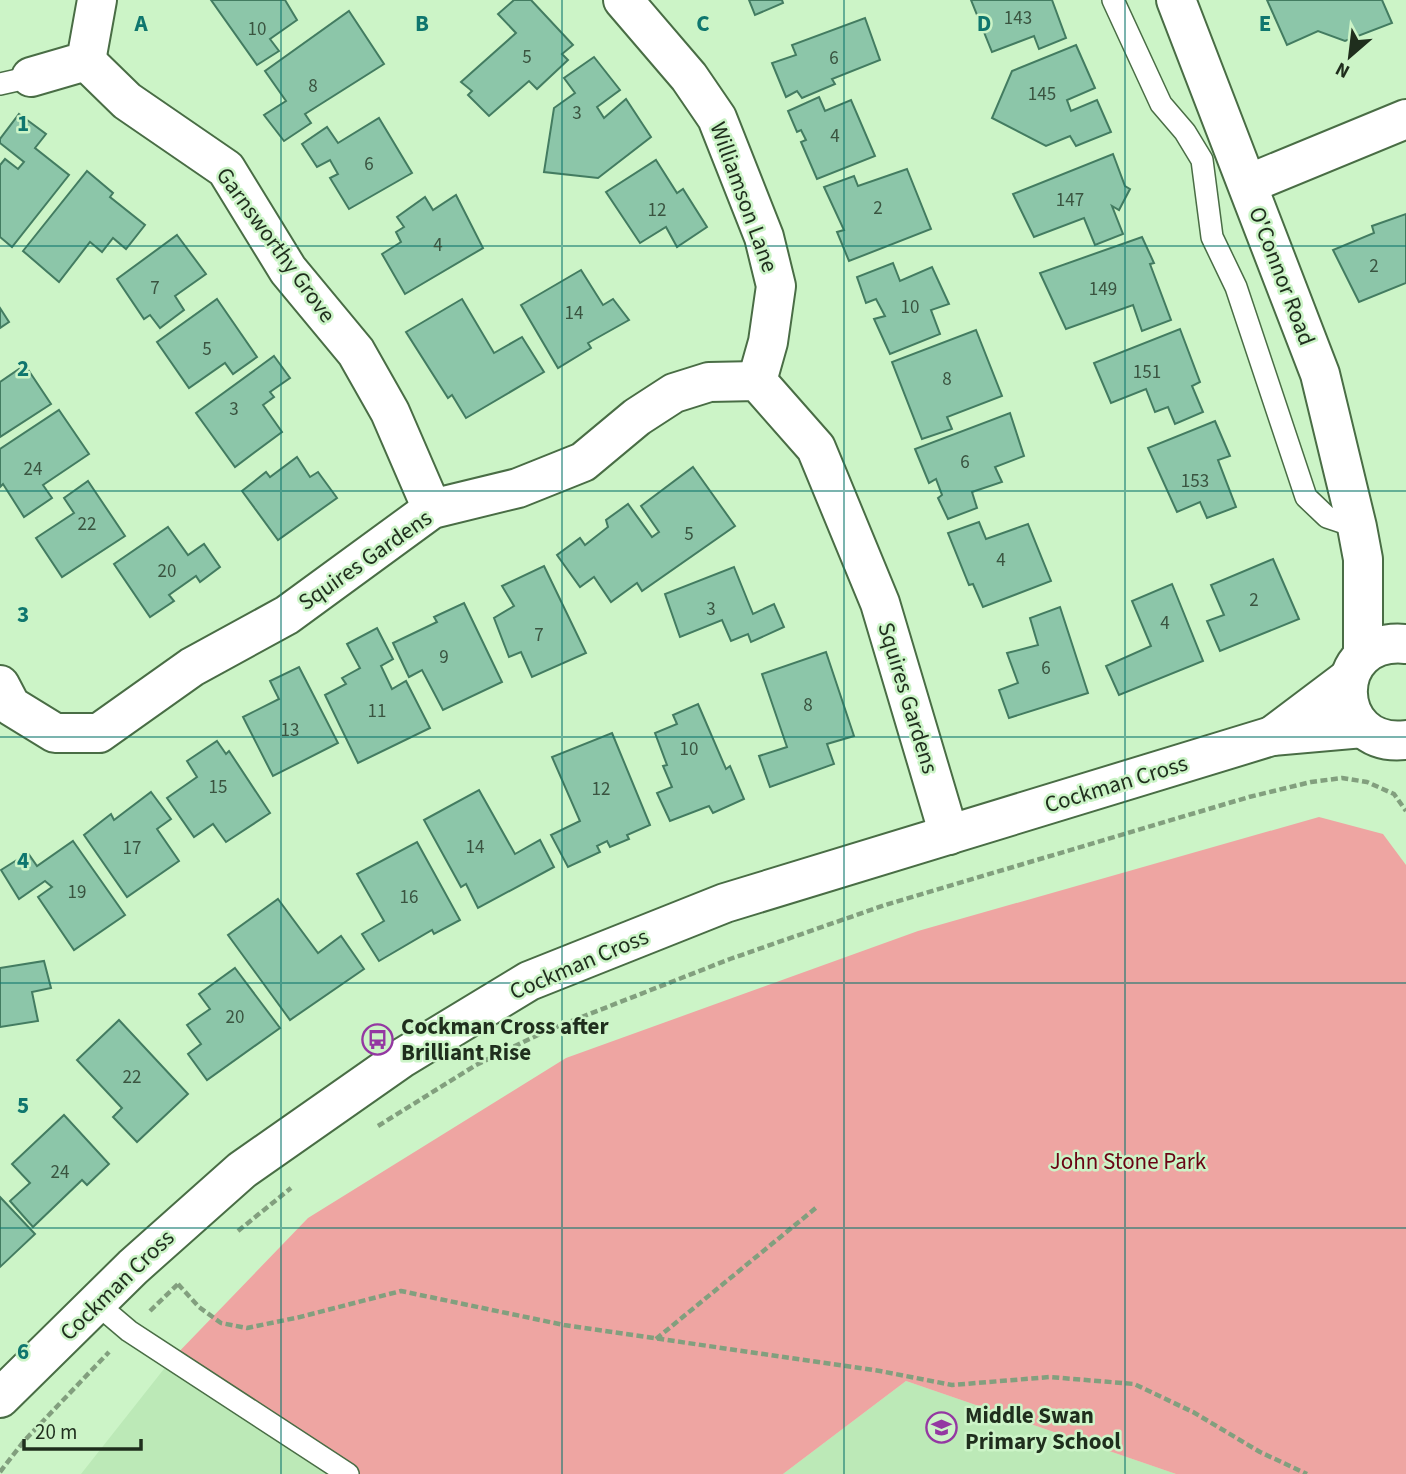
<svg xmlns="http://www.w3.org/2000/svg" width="1406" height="1474" viewBox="0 0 1406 1474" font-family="'Source Sans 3',sans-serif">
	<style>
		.built { fill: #bce9b7 }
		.green { fill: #eea5a2 }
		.building { fill: #8cc6a9; stroke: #437c61; stroke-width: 2 }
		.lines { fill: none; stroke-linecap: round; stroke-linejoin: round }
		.lane-casing { stroke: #496d45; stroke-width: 24 }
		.street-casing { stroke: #496d45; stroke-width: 42 }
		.secondary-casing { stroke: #496d45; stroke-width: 42 }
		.path { stroke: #829f7e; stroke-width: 4.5; stroke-dasharray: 7 3.5; stroke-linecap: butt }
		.lane { stroke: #fff; stroke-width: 21 }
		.street { stroke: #fff; stroke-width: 38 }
		.secondary { stroke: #fff; stroke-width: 38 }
		.grid { fill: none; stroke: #0f766e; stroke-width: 2; stroke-opacity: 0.55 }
		.labels { text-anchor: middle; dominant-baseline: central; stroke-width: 5; stroke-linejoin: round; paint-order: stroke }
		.number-label { font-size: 19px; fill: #3a5440 }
		.street-label { font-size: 23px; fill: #1f2e1d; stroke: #ccf4c7 }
		.poi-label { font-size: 23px; font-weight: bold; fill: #1f2e1d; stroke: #ccf4c7; text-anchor: start }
		.park-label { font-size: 23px; fill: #6a0314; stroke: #ccf4c7 }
		.grid-label { font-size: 23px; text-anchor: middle; font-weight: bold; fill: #0f766e; stroke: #ccf4c7; stroke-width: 5; stroke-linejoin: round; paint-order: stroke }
	</style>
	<rect width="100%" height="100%" fill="#ccf4c7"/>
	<!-- built -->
	<g class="built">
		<path d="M171,1360L342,1474H81Z"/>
		<path d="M906,1381L1176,1474H783Z"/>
	</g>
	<!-- green -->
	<path class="green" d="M1319,817L1383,834L1406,865V1474H1176L906,1381L783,1474H342L171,1360L308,1218L566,1058L918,931Z"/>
	<!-- building -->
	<g class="building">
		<path d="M211,0H285L297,20L270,39L279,51L257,65Z"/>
		<path d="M514,0H531L573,45L562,54L568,60L537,89L529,81L489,116L468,95L472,91L461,82L516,33L498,14Z"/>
		<path d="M749,0H782L783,3L755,15Z"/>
		<path d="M971,0H1052L1066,38L1039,49L1034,36L992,52Z"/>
		<path d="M1267,0H1382L1392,23L1345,41L1318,31L1287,45Z"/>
		<path d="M349,11L384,64L305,114L311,123L284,141L264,115L286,101L265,71Z"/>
		<path d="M865,18L880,60L832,79L835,84L802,98L797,91L786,97L772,63L796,55L792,45Z"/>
		<path d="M1076,45L1095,88L1067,100L1071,111L1097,100L1111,132L1076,146L1070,136L1046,146L992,118L1012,71Z"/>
		<path d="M594,57L620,90L597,107L604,118L626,99L651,137L598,178L544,172L554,108L575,93L564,78Z"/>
		<path d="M819,97L825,111L851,100L875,156L817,179L801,142L806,140L801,130L797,132L788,111Z"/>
		<path d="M19,114L46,134L35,148L69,175L12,247L0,237V165L5,159L18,169L24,162L0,143V139Z"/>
		<path d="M379,118L412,173L349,209L330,178L338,174L330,160L317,167L302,144L327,127L338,143Z"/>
		<path d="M1113,154L1125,186L1130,189L1119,210L1112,206L1123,234L1095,245L1084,218L1034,237L1013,194Z"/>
		<path d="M656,160L677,193L683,189L707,227L677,247L666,227L640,243L606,192Z"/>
		<path d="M907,169L931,229L849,261L837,232L844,230L824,187L854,176L858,186Z"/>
		<path d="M87,171L113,193L110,197L145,225L126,249L113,238L102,252L90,242L59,282L23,251Z"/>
		<path d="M456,195L483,248L405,294L382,254L401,242L396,232L404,227L397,217L425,197L433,210Z"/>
		<path d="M1406,214V283L1359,302L1333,250L1374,233L1372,226Z"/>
		<path d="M177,235L206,274L175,296L184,310L160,328L150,315L144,319L117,279Z"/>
		<path d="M1142,237L1154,263L1150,264L1171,320L1142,331L1133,305L1066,329L1040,273Z"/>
		<path d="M893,263L900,281L932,267L949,304L931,310L940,334L890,354L874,319L885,316L876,299L866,303L857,277Z"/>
		<path d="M581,270L603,305L613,299L629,320L588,343L591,348L558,368L521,305Z"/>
		<path d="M217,299L257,357L233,374L225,363L189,388L157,342Z"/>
		<path d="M462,299L494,353L522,337L544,372L466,418L452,395L448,398L406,332Z"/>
		<path d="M0,308L9,322L0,328Z"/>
		<path d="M1180,329L1200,382L1192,386L1203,412L1175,424L1168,407L1155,412L1146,389L1111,403L1094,363Z"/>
		<path d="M976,330L1002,396L947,417L952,429L922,439L892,362Z"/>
		<path d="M274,356L290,378L270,392L274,397L263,405L282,432L235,467L196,413Z"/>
		<path d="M25,365L51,404L0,437V382Z"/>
		<path d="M59,410L89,454L43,485L52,498L24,517L3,484L0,487V449Z"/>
		<path d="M1010,413L1024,456L995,467L1002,482L972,492L977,508L948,519L938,498L942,495L936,479L929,483L915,449Z"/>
		<path d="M1215,421L1230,456L1218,460L1236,507L1207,518L1200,502L1177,512L1148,448Z"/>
		<path d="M297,457L310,477L318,472L337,498L278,540L242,491L266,472L270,477Z"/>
		<path d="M693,467L735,526L642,591L637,583L611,602L594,577L580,587L557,555L580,538L585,545L608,527L606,520L628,504L652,537L659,532L641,506Z"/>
		<path d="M88,481L125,536L62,577L36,538L74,513L64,498Z"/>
		<path d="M979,522L986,539L1028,524L1051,581L983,607L973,584L969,585L948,533Z"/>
		<path d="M168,527L188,555L204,544L220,567L200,582L196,576L169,595L174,601L150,617L114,564Z"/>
		<path d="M1273,559L1299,619L1220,651L1207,621L1224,615L1211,585Z"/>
		<path d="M544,566L586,653L532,677L521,652L509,657L494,618L514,606L502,586Z"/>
		<path d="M734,567L753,614L774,604L784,627L751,642L748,634L731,641L722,620L680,637L665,594Z"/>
		<path d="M1172,584L1203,661L1119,695L1106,666L1151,646L1132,601Z"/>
		<path d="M464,603L502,682L443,710L422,670L409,677L393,643L437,622L434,617Z"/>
		<path d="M1060,607L1088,693L1009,718L999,690L1018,683L1007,653L1038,645L1030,618Z"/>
		<path d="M377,628L393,659L381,666L392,689L406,681L430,728L358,763L325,695L346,684L342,678L360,668L347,644Z"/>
		<path d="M826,652L854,736L827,744L834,764L770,787L759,756L787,747L762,674Z"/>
		<path d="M299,667L338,743L273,776L243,717L279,699L270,681Z"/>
		<path d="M698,704L726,769L730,766L744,799L713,813L709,806L670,821L657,793L672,787L663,766L667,765L655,733L677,724L673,715Z"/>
		<path d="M612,733L650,825L627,835L629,839L610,847L607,841L597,846L600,852L568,867L551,835L580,821L552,757Z"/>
		<path d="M217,741L226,754L229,751L270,813L226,842L213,824L194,837L167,798L197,777L187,761Z"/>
		<path d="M479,790L515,854L540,840L554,867L478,908L466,884L461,887L424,820Z"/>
		<path d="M151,792L171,819L157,829L179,861L127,897L84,835L111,814L114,820Z"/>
		<path d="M73,841L125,915L74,950L38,897L52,887L45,881L19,899L1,870L28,853L37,866Z"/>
		<path d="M417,842L460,920L434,934L432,930L379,961L362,934L384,921L357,874Z"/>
		<path d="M278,899L318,953L341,936L364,969L290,1020L228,935Z"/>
		<path d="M44,961L51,988L32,992L38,1021L0,1027V968Z"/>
		<path d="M235,968L280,1028L207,1080L188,1054L201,1044L187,1025L210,1009L199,994Z"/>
		<path d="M119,1020L188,1094L137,1142L113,1117L122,1108L77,1060Z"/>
		<path d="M64,1115L109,1164L87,1185L82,1180L33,1227L10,1201L30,1183L12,1164Z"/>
		<path d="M0,1197L35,1234L0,1267Z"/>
	</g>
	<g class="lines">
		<defs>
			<g id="lane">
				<path d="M1113,0L1161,104L1185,132L1202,160L1212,237L1236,287L1306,497L1327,517L1357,527"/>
				<path d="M0,84L31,77"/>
				<path d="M96,1303L129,1331L348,1474"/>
			</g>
			<g id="street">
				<path d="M623,0L689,77L717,118L764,237L776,286L768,342L757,381"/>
				<path d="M86,61L127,101L226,169L288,270L356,352L390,412L432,509"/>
				<path d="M31,77L86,61L97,0"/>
				<path d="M1248,184L1406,119"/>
				<path d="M0,685L11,706L55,733H99L192,667L287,615L432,509L518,488L583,462L637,417L674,393L709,382L757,381L816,448L880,603L949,835"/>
			</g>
			<g id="secondary">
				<path d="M1176,0L1320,374L1357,527L1363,559V655"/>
				<path d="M1406,644C1327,636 1330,749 1406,740"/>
				<path d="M1272,736L1349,678"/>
				<path d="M0,1398L133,1267L242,1170L402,1058L529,981L725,903L1272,736L1363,728"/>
			</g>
		</defs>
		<!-- lane casing -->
		<use href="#lane" class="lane-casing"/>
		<!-- street casing -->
		<use href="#street" class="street-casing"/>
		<!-- secondary casing -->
		<use href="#secondary" class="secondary-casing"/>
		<!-- path -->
		<g class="path">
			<path d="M378,1126L476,1065L546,1031L730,959L885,905L1249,797L1311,782L1342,778L1367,782L1394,794L1406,811"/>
			<path d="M238,1231L291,1188"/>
			<path d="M178,1284L199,1307L221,1323L247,1328L300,1317L401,1291L564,1325L880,1371L952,1385L1050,1377L1134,1384L1193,1412L1260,1452L1307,1474"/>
			<path d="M150,1311L179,1283"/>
			<path d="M656,1339L817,1207"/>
			<path d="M0,1472L24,1441L109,1352"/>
		</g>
		<!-- lane -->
		<use href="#lane" class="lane"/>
		<!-- street -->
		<use href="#street" class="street"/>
		<!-- secondary -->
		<use href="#secondary" class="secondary"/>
	</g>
	<!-- grid -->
	<path class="grid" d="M281,0V1474M562,0V1474M844,0V1474M1125,0V1474M0,246H1406M0,491H1406M0,737H1406M0,983H1406M0,1228H1406"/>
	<!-- icons -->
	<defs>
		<symbol id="bus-ring" viewBox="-11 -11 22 22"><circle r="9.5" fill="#ccf4c7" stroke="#9438a2" stroke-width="1.5"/><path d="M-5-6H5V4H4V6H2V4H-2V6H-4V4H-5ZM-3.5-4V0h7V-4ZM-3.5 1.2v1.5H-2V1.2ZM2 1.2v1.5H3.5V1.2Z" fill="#9438a2"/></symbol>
		<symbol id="school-ring" viewBox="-11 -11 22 22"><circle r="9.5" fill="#ccf4c7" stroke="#9438a2" stroke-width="1.5"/><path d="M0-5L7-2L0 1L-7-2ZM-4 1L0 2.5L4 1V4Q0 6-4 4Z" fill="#9438a2"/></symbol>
	</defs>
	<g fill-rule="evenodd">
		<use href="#bus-ring" x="360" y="1022" width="35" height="35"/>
		<use href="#school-ring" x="924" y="1410" width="35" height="35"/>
	</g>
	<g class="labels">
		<!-- number labels -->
		<g class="number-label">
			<text x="1018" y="18">143</text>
			<text x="257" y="29">10</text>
			<text x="527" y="57">5</text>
			<text x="834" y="58">6</text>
			<text x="313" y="86">8</text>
			<text x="1042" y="94">145</text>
			<text x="577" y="113">3</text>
			<text x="835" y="136">4</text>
			<text x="369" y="164">6</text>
			<text x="1070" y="200">147</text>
			<text x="878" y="208">2</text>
			<text x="657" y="210">12</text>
			<text x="438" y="245">4</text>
			<text x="1374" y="266">2</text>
			<text x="155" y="288">7</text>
			<text x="1103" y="289">149</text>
			<text x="910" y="307">10</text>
			<text x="574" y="313">14</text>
			<text x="207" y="349">5</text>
			<text x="1147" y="372">151</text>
			<text x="947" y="379">8</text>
			<text x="234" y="409">3</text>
			<text x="965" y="462">6</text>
			<text x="33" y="469">24</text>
			<text x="1195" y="481">153</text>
			<text x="87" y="524">22</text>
			<text x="689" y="534">5</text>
			<text x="1001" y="560">4</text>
			<text x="167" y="571">20</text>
			<text x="1254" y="600">2</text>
			<text x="711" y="609">3</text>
			<text x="1165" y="623">4</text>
			<text x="539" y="635">7</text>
			<text x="444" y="657">9</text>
			<text x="1046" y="668">6</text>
			<text x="808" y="705">8</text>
			<text x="377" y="711">11</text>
			<text x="290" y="730">13</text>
			<text x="689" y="749">10</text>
			<text x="218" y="787">15</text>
			<text x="601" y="789">12</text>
			<text x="475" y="847">14</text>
			<text x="132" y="848">17</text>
			<text x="77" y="892">19</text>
			<text x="409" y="897">16</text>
			<text x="235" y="1017">20</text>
			<text x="132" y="1077">22</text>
			<text x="60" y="1172">24</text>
		</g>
		<!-- street labels -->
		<g class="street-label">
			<text transform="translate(744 197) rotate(70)">Williamson Lane</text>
			<text transform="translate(276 245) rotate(54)">Garnsworthy Grove</text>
			<text transform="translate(1282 276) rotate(69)">O'Connor Road</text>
			<text transform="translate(365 560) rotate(-35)">Squires Gardens</text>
			<text transform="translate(908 698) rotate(73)">Squires Gardens</text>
			<text transform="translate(1116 784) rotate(-17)">Cockman Cross</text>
			<text transform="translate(579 964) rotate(-23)">Cockman Cross</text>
			<text transform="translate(117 1285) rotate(-44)">Cockman Cross</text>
		</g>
		<!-- poi labels -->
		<g class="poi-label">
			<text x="401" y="1026">Cockman Cross after<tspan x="401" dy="26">Brilliant Rise</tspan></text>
			<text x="965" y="1415">Middle Swan<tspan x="965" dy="26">Primary School</tspan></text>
		</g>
		<!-- park labels -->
		<g class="park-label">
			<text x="1128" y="1161">John Stone Park</text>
		</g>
	</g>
	<g class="grid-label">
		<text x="141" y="31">A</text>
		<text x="422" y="31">B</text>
		<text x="703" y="31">C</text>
		<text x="984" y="31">D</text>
		<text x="1265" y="31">E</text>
		<text x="23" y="131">1</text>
		<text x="23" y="376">2</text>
		<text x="23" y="622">3</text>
		<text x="23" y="868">4</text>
		<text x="23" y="1113">5</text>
		<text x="23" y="1359">6</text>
	</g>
	<!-- north arrow -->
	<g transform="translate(1350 56) rotate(208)" stroke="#ccf4c7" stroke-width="5" paint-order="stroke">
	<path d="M0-5L12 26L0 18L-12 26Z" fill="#1f2e1d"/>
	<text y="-10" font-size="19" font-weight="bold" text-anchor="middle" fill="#1f2e1d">N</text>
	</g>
	<!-- scale -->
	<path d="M24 1439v10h117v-10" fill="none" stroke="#1f2e1d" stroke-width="3.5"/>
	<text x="35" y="1439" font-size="21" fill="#1f2e1d" stroke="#ccf4c7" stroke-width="5" paint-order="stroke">20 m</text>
</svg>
